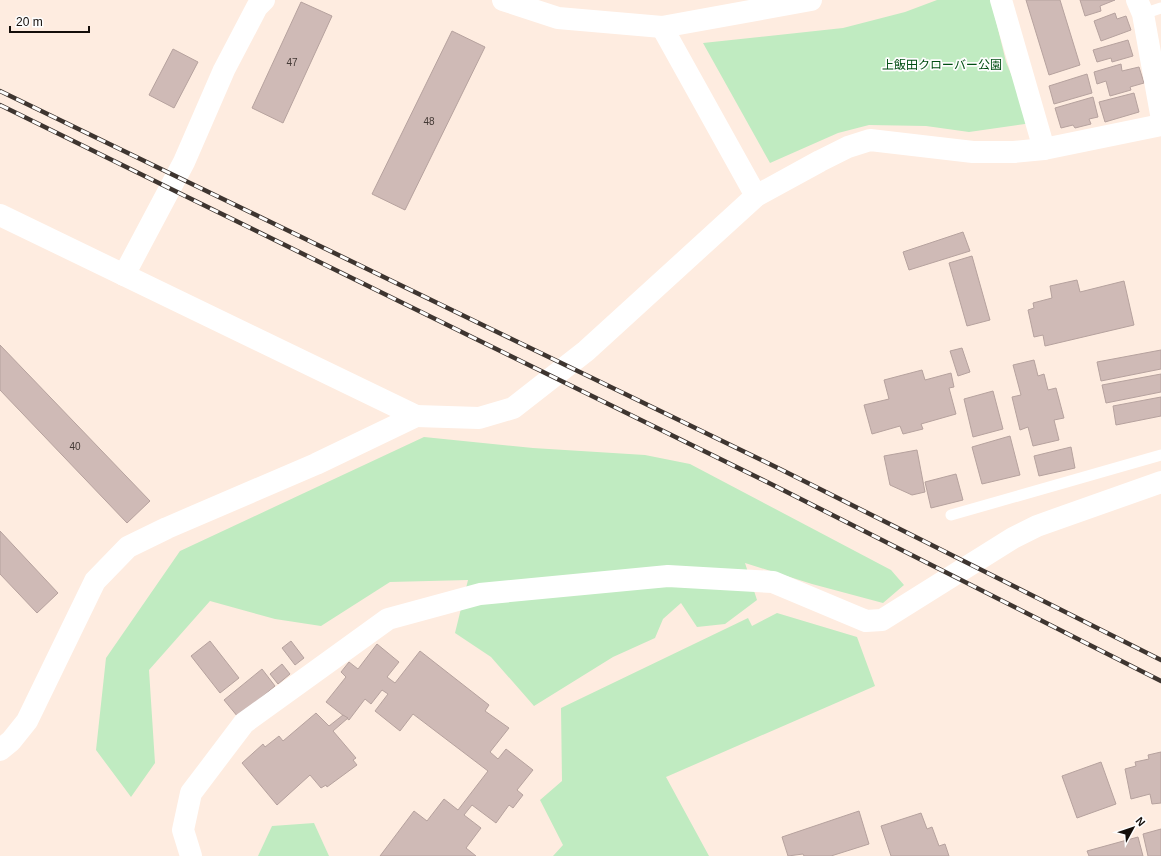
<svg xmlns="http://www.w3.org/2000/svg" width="1161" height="856" viewBox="0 0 1161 856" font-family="Helvetica,'Noto Sans JP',sans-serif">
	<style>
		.green { fill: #c0ebc1 }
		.building { fill: #cfbab6; stroke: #b6a29e }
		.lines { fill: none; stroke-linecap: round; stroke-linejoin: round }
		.lane { stroke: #fff; stroke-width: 11 }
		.street { stroke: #fff; stroke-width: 22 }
		.secondary { stroke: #fff; stroke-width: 22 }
		.rail-casing { stroke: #3e3530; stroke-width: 4.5 }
		.rail { stroke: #fdfdfd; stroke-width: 3; stroke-dasharray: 9; stroke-linecap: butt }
		.labels { text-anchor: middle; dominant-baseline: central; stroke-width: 3.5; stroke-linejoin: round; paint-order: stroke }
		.number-label { font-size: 10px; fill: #433935 }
		.park-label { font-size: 12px; fill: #004d12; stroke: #fdfdfd }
	</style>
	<rect width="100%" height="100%" fill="#feece0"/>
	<!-- green -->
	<g class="green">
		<path d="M937,0H991L1006,62L1032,123L969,132L926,126L869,125L838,133L770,163L703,43L843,28L905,12Z"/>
		<path d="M424,437L533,448L645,455L690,464L891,570L904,585L883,603L812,584L745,563L757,600L725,624L697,627L681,603L663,619L655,638L613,657L534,706L491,657L455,633L468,580L390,582L321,626L275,619L210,601L149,670L155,763L131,797L96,750L106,658L180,551Z"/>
		<path d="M777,613L857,637L875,686L666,777L709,856H553L563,845L540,800L562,781L561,708L748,618L752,626Z"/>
		<path d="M314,823L329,856H258L272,826Z"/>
	</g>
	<!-- building -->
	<g class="building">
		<path d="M1026,0H1060L1080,65L1049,75Z"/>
		<path d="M1080,0H1115L1100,6L1101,11L1085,16Z"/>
		<path d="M301,2L332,16L283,123L252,108Z"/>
		<path d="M1115,13L1117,19L1126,16L1131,30L1101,41L1094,21Z"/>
		<path d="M452,31L485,47L405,210L372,194Z"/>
		<path d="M1128,40L1133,56L1112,62L1111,58L1097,62L1093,50Z"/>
		<path d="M173,49L198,62L174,108L149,95Z"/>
		<path d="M1121,64L1122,71L1139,67L1144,83L1130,87L1131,90L1110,96L1106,81L1097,84L1094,72Z"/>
		<path d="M1087,74L1092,93L1054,104L1049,86Z"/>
		<path d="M1134,93L1139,112L1105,122L1099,102Z"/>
		<path d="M1093,97L1098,117L1089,119L1091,124L1075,128L1073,125L1061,128L1055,108Z"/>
		<path d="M963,232L970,251L909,270L903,252Z"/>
		<path d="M972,256L990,320L967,326L949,263Z"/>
		<path d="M1077,280L1080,292L1124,281L1134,325L1045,346L1043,335L1034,337L1028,310L1034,308L1033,303L1052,298L1050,286Z"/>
		<path d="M0,345L150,501L127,523L0,390Z"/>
		<path d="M962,348L970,372L958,376L950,351Z"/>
		<path d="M1161,350V369L1101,381L1097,362Z"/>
		<path d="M1034,360L1038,376L1044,374L1048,390L1056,388L1064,418L1054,420L1059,440L1033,446L1028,427L1020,430L1012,397L1021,395L1013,365Z"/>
		<path d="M922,370L925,380L951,373L954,387L949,388L956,414L921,424L923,429L903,434L900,426L872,434L864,405L889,399L884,380Z"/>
		<path d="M1161,374V392L1106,403L1102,385Z"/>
		<path d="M993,391L1003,429L973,437L964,399Z"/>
		<path d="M1161,397V416L1116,425L1113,406Z"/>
		<path d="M1010,436L1020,475L982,484L972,447Z"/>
		<path d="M1071,447L1075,468L1039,476L1034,456Z"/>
		<path d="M917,450L925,492L912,495L890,485L884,456Z"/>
		<path d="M956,474L963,500L931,508L925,482Z"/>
		<path d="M0,531L58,593L37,613L0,574Z"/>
		<path d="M210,641L239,678L220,693L191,656Z"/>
		<path d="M291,641L304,658L295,665L282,648Z"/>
		<path d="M377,644L399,662L387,677L395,683L420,651L489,705L485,711L509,728L490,752L498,759L506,749L533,770L517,790L523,795L513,808L509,805L496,823L472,805L464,815L481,828L466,848L476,856H380L414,811L427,821L444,799L458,810L488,771L413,714L400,731L375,711L388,694L382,690L371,704L365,699L349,720L326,702L346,677L341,672L349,662L358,669Z"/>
		<path d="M282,664L290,674L278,684L270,674Z"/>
		<path d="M262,669L275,686L238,717L224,700Z"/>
		<path d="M316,713L329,726L343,715L348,718L333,731L356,758L353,760L357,765L327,787L326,785L321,788L310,775L277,805L242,763L263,744L265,747L279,736L283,741Z"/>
		<path d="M1161,752V803L1152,804L1150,794L1131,799L1125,769L1136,766L1135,762L1149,759L1148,755Z"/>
		<path d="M1101,762L1116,804L1077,818L1062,776Z"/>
		<path d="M859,811L869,844L831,856H804L803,854L788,856L782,837Z"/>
		<path d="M921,813L927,829L932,827L939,846L945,844L949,856H891L881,826Z"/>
		<path d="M1161,829V856H1148L1143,834Z"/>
		<path d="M1138,837L1143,856H1089L1087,851Z"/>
	</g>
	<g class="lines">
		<!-- lane -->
		<g class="lane">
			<path d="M1143,14L1161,8"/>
			<path d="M951,515L1161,455"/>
		</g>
		<!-- street -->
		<g class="street">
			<path d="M503,0L558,18L662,27L811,0"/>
			<path d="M1001,0L1044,149"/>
			<path d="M1137,0L1143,14L1161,114"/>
			<path d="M662,27L756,196"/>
			<path d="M124,275L184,162L224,70L257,7L264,0"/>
			<path d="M416,416L479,418L513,408L586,351L756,196L820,161L848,147L870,140L973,152H1014L1044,149L1161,125"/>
			<path d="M191,856L183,830L191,793L244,723L388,619L480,594L668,576L773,582L866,621L882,620L1013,538L1037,526L1161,482"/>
		</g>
		<!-- secondary -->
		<path class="secondary" d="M0,215L416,416L316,464L167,528L128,547L95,581L27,721L11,741L0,750"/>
		<defs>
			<g id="rail">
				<path d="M0,91L780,469L1161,660"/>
				<path d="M0,105L773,485L1161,681"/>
			</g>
		</defs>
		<!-- rail casing -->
		<use href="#rail" class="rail-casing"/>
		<!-- rail -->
		<use href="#rail" class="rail"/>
	</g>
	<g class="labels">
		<!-- number labels -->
		<g class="number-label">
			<text x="292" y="62">47</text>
			<text x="429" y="121">48</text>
			<text x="75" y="446">40</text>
		</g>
		<!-- park labels -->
		<g class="park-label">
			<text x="942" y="65">上飯田クローバー公園</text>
		</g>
	</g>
	<!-- north arrow -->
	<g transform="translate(1133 828) rotate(50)" stroke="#fdfdfd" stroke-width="3" paint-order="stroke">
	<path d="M0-3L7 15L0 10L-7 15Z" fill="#140e0a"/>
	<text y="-6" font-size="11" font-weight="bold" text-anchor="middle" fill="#140e0a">N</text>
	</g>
	<!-- scale -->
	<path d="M10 26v6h79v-6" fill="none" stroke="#140e0a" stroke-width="2"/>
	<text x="16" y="26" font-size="12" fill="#140e0a" stroke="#fdfdfd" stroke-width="3" paint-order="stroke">20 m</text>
</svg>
